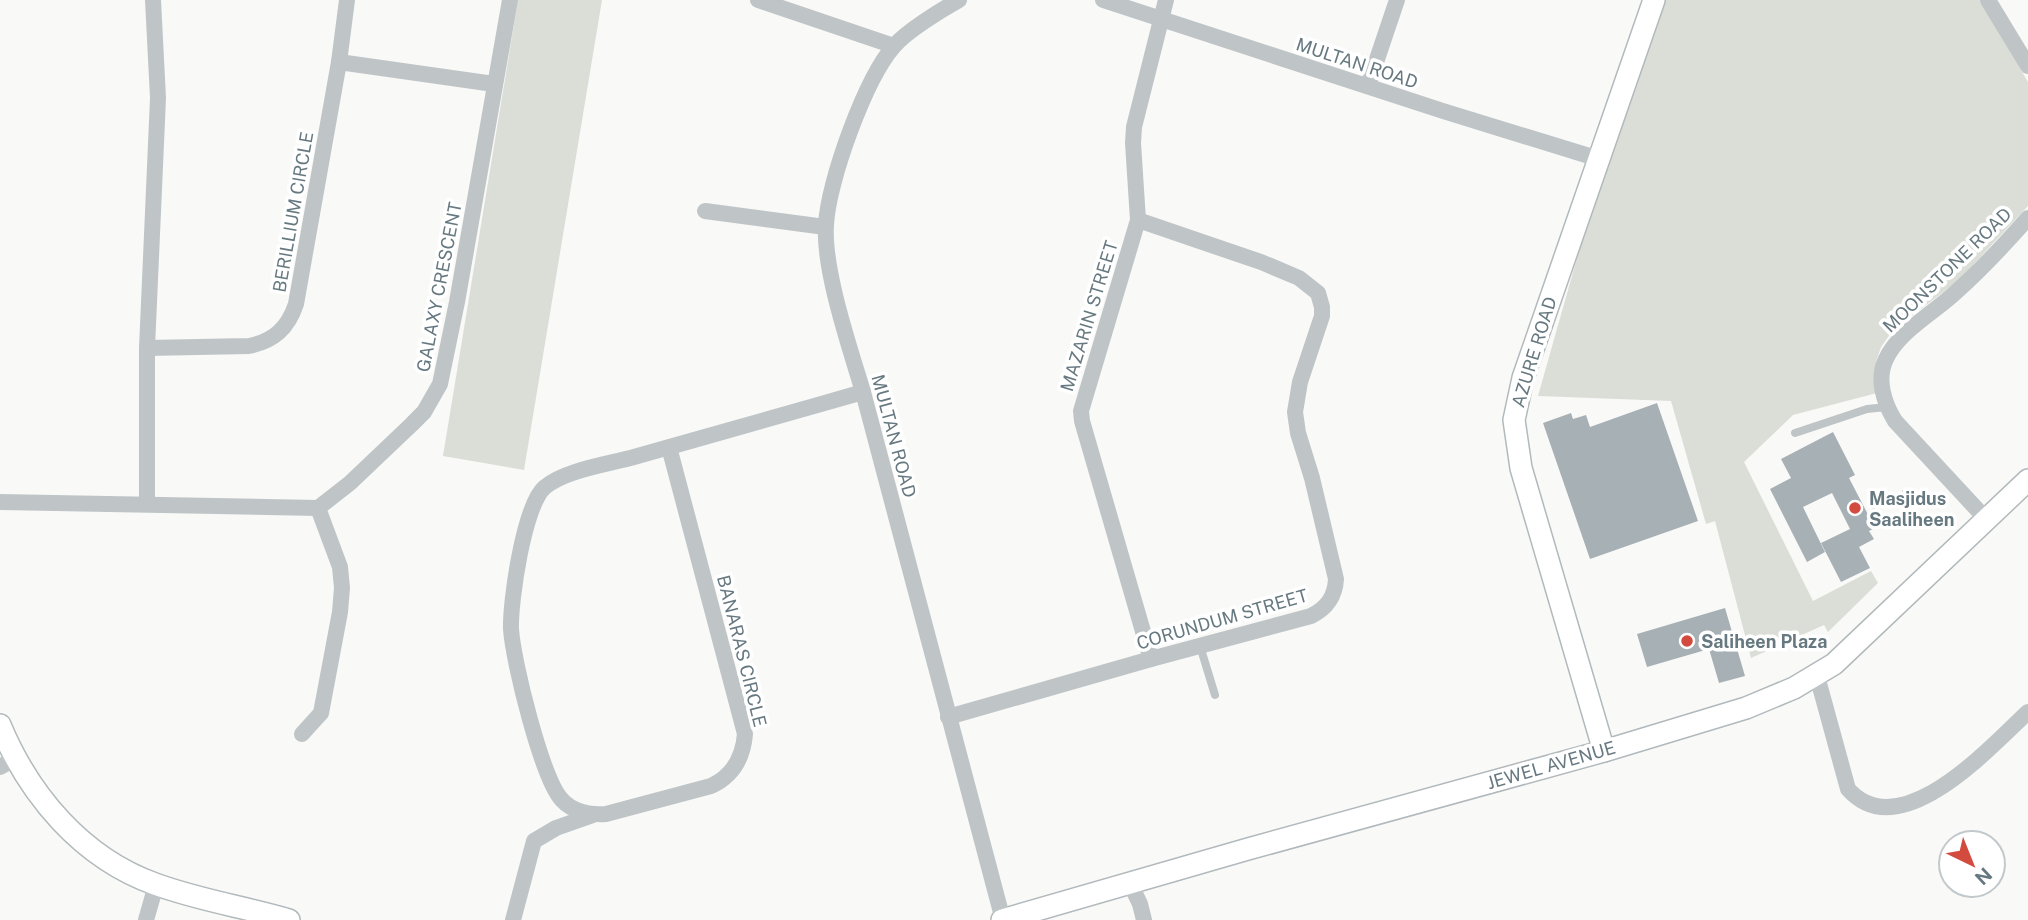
<svg xmlns="http://www.w3.org/2000/svg" width="2028" height="920" viewBox="0 0 2028 920" font-family="'Public Sans',sans-serif">
	<style>
		.green { fill: #dbded7 }
		.building { fill: #a7b0b4 }
		.lines { fill: none; stroke-linecap: round; stroke-linejoin: round }
		.secondary-casing { stroke: #b2b9bc; stroke-width: 24 }
		.path { stroke: #babec0; stroke-width: 2.5; stroke-dasharray: 3.5 3.5; stroke-linecap: butt }
		.lane { stroke: #bfc5c7; stroke-width: 8 }
		.street { stroke: #bfc5c7; stroke-width: 16 }
		.secondary { stroke: #fff; stroke-width: 21 }
		.poi-dot { fill: #d34a3e; stroke: #fff; stroke-width: 2.5 }
		.labels { text-anchor: middle; dominant-baseline: central; stroke-width: 7; stroke-linejoin: round; paint-order: stroke }
		.street-label { font-size: 18px; fill: #677980; stroke: #fff }
		.poi-label { font-size: 18px; font-weight: bold; fill: #677980; stroke: #fff; text-anchor: start }
	</style>
	<rect width="100%" height="100%" fill="#f9f9f8"/>
	<!-- green -->
	<g class="green">
		<path d="M518,0H602L524,470L443,456Z"/>
		<path d="M1650,0H1980L2028,82V206L1958,281L1893,330L1881,347L1876,362L1877,393L1793,415L1744,462L1813,601L1871,571L1878,583L1828,632L1824,625L1751,658L1715,521L1706,524L1671,401L1538,396Z"/>
	</g>
	<!-- building -->
	<g class="building">
		<path d="M1657,403L1698,521L1590,559L1543,423L1571,413L1573,419L1586,415L1590,427Z"/>
		<path d="M1833,432L1855,475L1849,478L1875,528L1869,531L1874,539L1859,547L1870,568L1841,582L1821,543L1850,529L1832,493L1803,507L1825,552L1807,562L1770,489L1791,478L1781,459Z"/>
		<path d="M1725,608L1745,676L1719,683L1709,649L1647,667L1637,634Z"/>
	</g>
	<g class="lines">
		<defs>
			<g id="secondary">
				<path d="M0,725C29,795 82,858 155,884C198,900 245,907 289,920"/>
				<path d="M1604,751L1521,468L1514,420L1523,378L1654,0"/>
				<path d="M1002,920L1248,849L1604,751L1746,708L1794,688L1834,664L2028,480"/>
			</g>
		</defs>
		<!-- secondary casing -->
		<use href="#secondary" class="secondary-casing"/>
		<!-- path -->
		<path class="path" d="M1872,509L1906,490"/>
		<!-- lane -->
		<g class="lane">
			<path d="M1795,433L1867,409L1887,407"/>
			<path d="M1200,646L1215,695"/>
		</g>
		<!-- street -->
		<g class="street">
			<path d="M758,0L894,46"/>
			<path d="M959,0C941,10 907,31 894,46C865,79 828,182 826,225C823,270 850,348 863,392L1003,920"/>
			<path d="M1103,0L1443,111L1599,159"/>
			<path d="M1988,0L2028,66"/>
			<path d="M339,62L494,84"/>
			<path d="M1368,86L1397,0"/>
			<path d="M705,211L825,227"/>
			<path d="M147,348L249,346C274,341 288,328 296,304L339,62L347,0"/>
			<path d="M669,447L745,734C743,757 733,776 711,786L606,814C591,815 573,812 562,800C542,779 513,661 511,629C510,602 524,504 545,487C565,470 609,464 634,457C711,435 787,414 863,392"/>
			<path d="M0,502L318,508L350,483L411,425L424,412L440,384L457,302L510,0"/>
			<path d="M147,504V348L158,98L153,0"/>
			<path d="M1986,519L1895,421C1884,403 1876,379 1886,359C1899,331 1934,313 1956,292C1982,269 2005,244 2028,218"/>
			<path d="M1151,659L1082,421L1081,411L1138,220L1133,143L1134,127L1166,0"/>
			<path d="M1817,676L1848,789C1900,848 1990,747 2028,712"/>
			<path d="M948,717L1151,659L1311,616C1327,608 1335,597 1336,579L1312,478L1298,433L1295,412L1300,382L1322,316V307L1318,293L1299,278L1261,262L1138,220"/>
			<path d="M302,734L321,713L340,612L342,588L340,567L318,508"/>
			<path d="M0,767L16,758"/>
			<path d="M1130,883L1140,904L1144,920"/>
			<path d="M146,920L156,885"/>
			<path d="M513,920L534,841L556,828L593,815"/>
		</g>
		<!-- secondary -->
		<use href="#secondary" class="secondary"/>
	</g>
	<!-- markers -->
	<g class="poi-dot">
		<circle cx="1855" cy="508" r="7"/>
		<circle cx="1687" cy="641" r="7"/>
	</g>
	<g class="labels">
		<!-- street labels -->
		<g class="street-label">
			<text transform="translate(1357 63) rotate(18)">MULTAN ROAD</text>
			<text transform="translate(293 212) rotate(-80)">BERILLIUM CIRCLE</text>
			<text transform="translate(1947 270) rotate(-44)">MOONSTONE ROAD</text>
			<text transform="translate(439 287) rotate(-79)">GALAXY CRESCENT</text>
			<text transform="translate(1089 316) rotate(-73)">MAZARIN STREET</text>
			<text transform="translate(1534 352) rotate(-73)">AZURE ROAD</text>
			<text transform="translate(894 436) rotate(75)">MULTAN ROAD</text>
			<text transform="translate(1222 619) rotate(-16)">CORUNDUM STREET</text>
			<text transform="translate(742 651) rotate(76)">BANARAS CIRCLE</text>
			<text transform="translate(1551 765) rotate(-16)">JEWEL AVENUE</text>
		</g>
		<!-- poi labels -->
		<g class="poi-label">
			<text x="1869" y="498">Masjidus<tspan x="1869" dy="21">Saaliheen</tspan></text>
			<text x="1701" y="641">Saliheen Plaza</text>
		</g>
	</g>
	<!-- north arrow -->
	<g transform="translate(1972 864) rotate(137)"><circle r="33" fill="#ffffff" stroke="#c2c9cc" stroke-width="2"/>
	<path d="M0-5L12 26L0 18L-12 26Z" fill="#d34a3e"/>
	<text y="-10" font-size="19" font-weight="bold" text-anchor="middle" fill="#677980">N</text>
	</g>
</svg>
